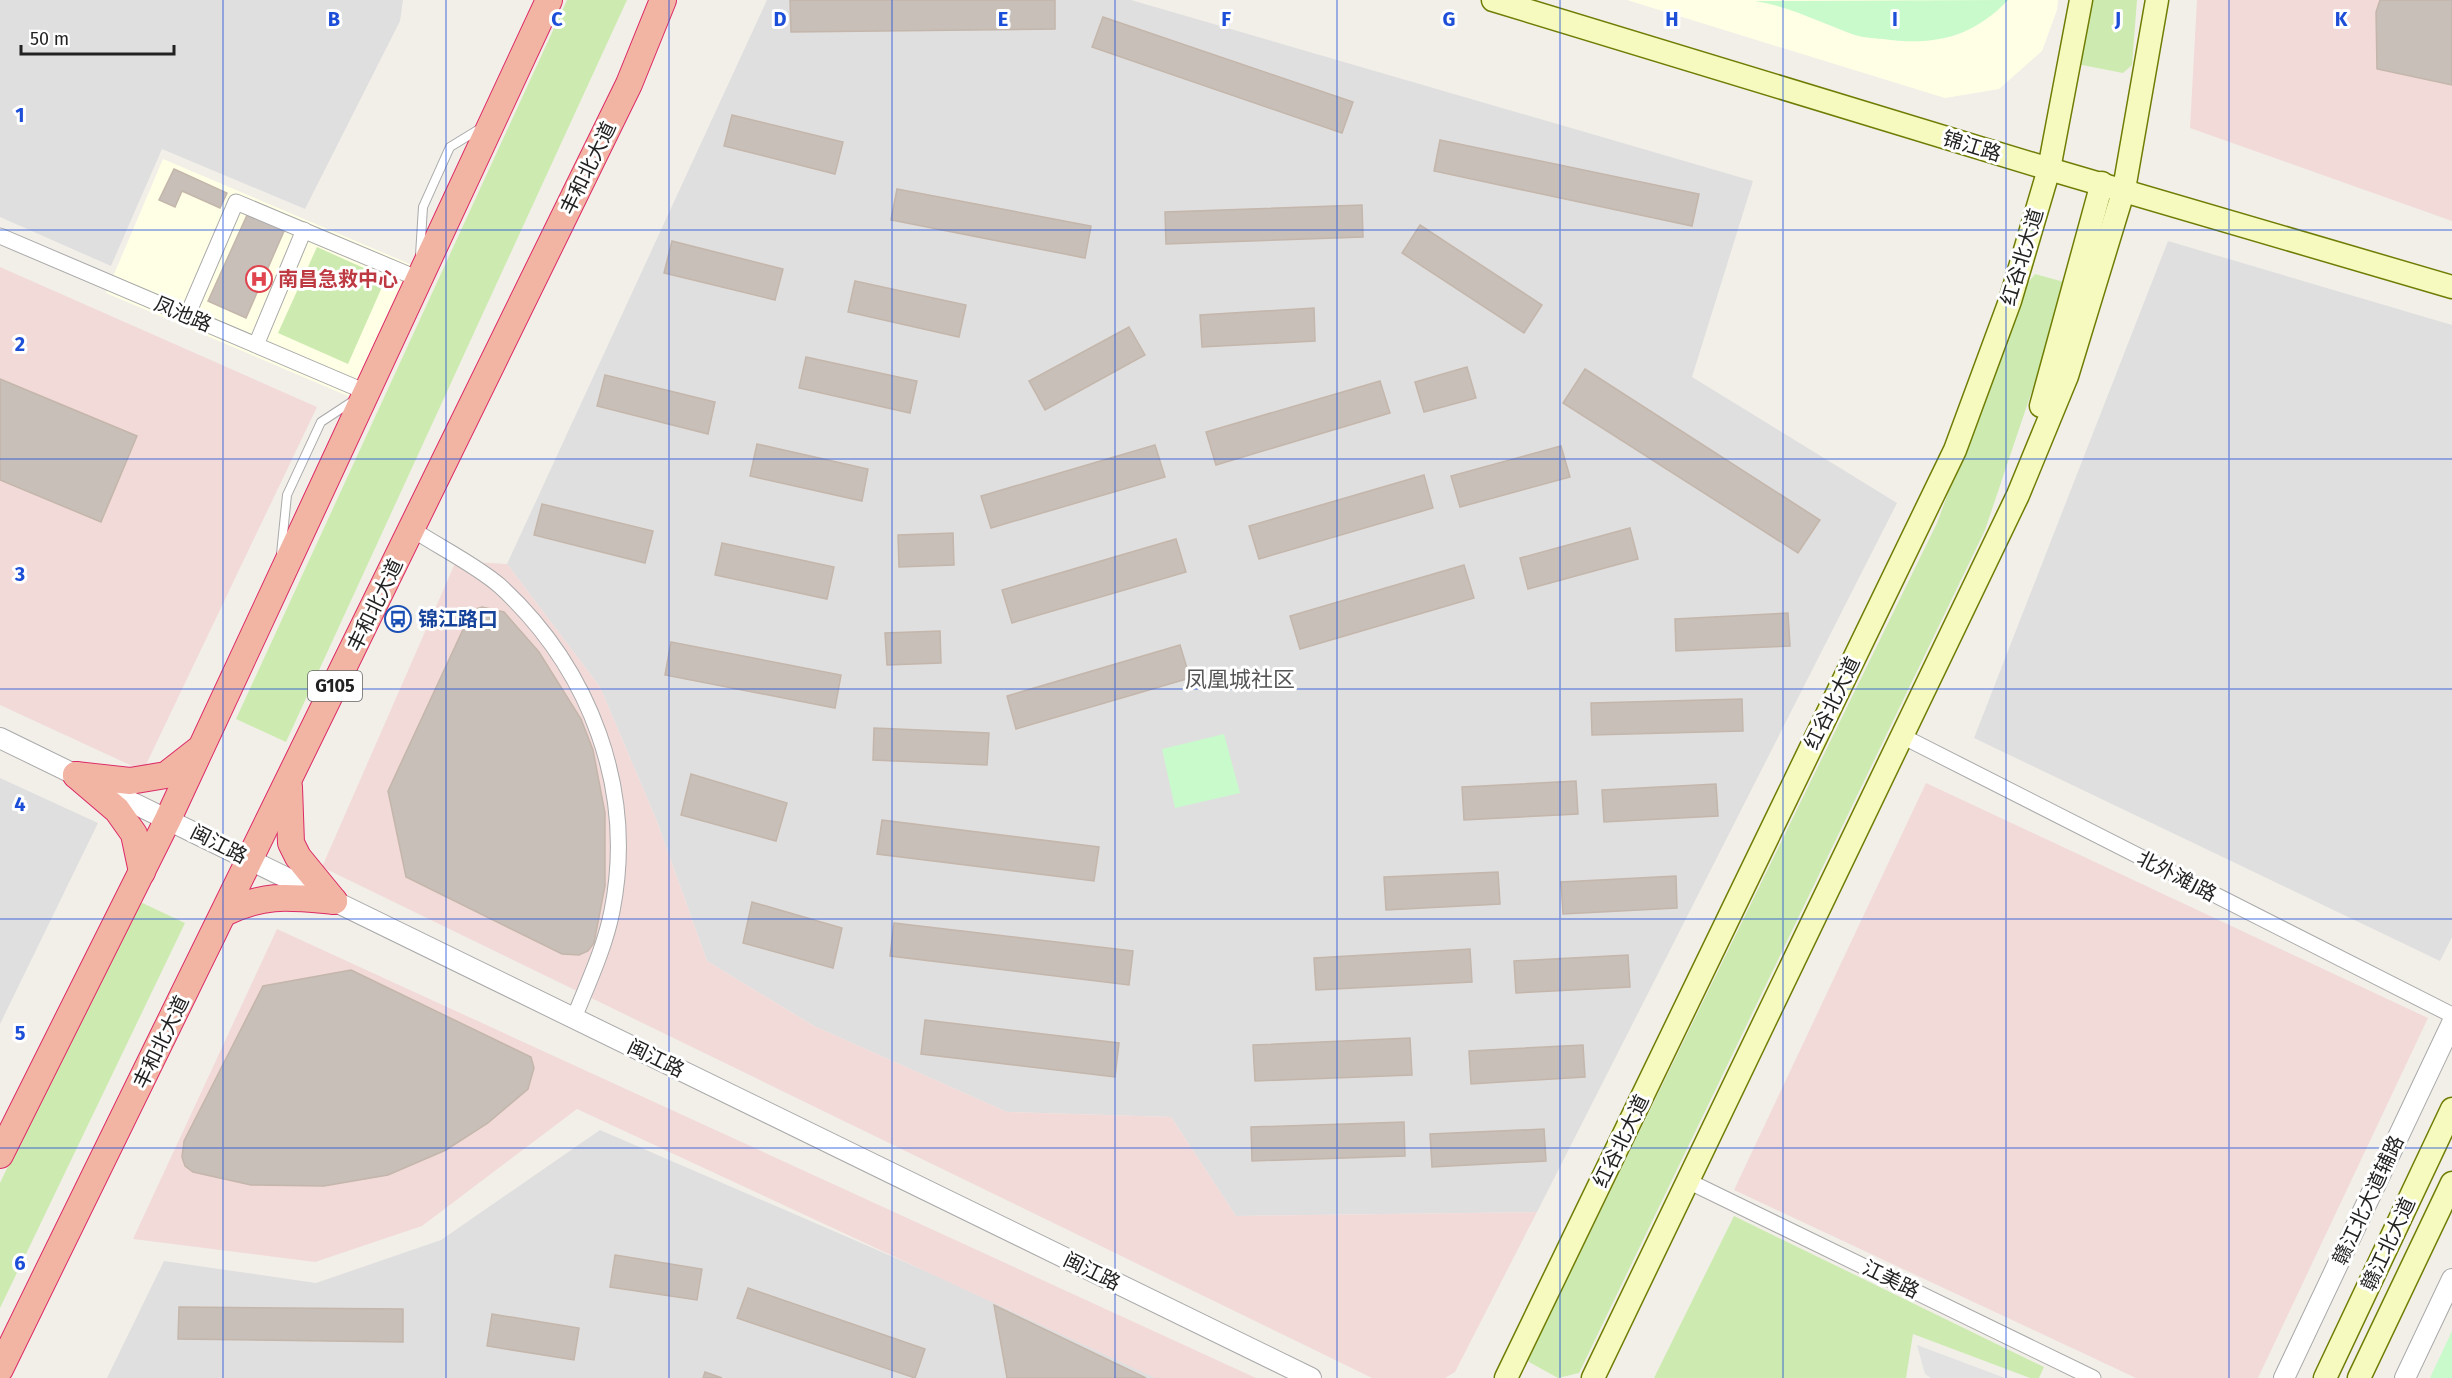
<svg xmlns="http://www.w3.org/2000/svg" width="2452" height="1378" viewBox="0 0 2452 1378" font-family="'Fira Sans','Noto Sans SC',sans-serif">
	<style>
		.residential { fill: #e0dfdf }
		.commercial { fill: #f2dad9 }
		.education { fill: #ffffe5 }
		.grass { fill: #cdebb0 }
		.park { fill: #c8facc }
		.parking { fill: #e2e2e2 }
		.building { fill: #c7bfb8; stroke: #c4b6ab; stroke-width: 1.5 }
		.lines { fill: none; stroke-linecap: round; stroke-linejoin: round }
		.service-casing { stroke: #a9a9a9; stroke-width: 10 }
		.minor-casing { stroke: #a9a9a9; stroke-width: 17 }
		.tertiary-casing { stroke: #a9a9a9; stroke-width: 22 }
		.secondary-casing { stroke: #707d05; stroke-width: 25 }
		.trunk-casing { stroke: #dc2a67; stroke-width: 28 }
		.service { stroke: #fff; stroke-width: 8 }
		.minor { stroke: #fff; stroke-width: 15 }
		.tertiary { stroke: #fff; stroke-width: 20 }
		.secondary { stroke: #f7fabf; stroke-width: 22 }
		.trunk { stroke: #f2b4a3; stroke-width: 26 }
		.grid { fill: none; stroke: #1d4ed8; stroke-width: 1.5; stroke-opacity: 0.55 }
		.labels { text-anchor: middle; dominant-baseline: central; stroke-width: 6; stroke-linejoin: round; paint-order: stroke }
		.shield { fill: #fff; stroke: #646464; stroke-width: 1.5 }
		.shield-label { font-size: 18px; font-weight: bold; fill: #222 }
		.street-label { font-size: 20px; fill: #222; stroke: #fff }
		.health-label { font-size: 20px; font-weight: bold; fill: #be3a42; stroke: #fff; text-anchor: start }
		.transit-label { font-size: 20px; font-weight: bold; fill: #164399; stroke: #fff; text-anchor: start }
		.quarter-label { font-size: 22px; fill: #555; stroke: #fff }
		.grid-label { font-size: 20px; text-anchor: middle; font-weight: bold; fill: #1d4ed8; stroke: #fff; stroke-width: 6; stroke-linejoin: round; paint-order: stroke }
	</style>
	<rect width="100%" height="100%" fill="#f2efe9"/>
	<!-- residential -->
	<g class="residential">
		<path d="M0,0H403L400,21L305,209L162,149L111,266L0,217Z"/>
		<path d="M767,0H1131L1753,181L1692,377L1897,503L1537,1212L1236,1216L1171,1117L1007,1112L814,1026L707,961L656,819L600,687L507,564Z"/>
		<path d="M2168,241L2452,325V937L2440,961L1974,738Z"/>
		<path d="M0,778L98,823L0,1024Z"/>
		<path d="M600,1130L1173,1378H107L164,1261L316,1283L441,1240Z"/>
	</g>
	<!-- commercial -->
	<g class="commercial">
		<path d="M2197,0H2452V221L2190,128Z"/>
		<path d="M0,267L317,407L143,771L0,705Z"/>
		<path d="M456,561L507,564L600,687L656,819L707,961L814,1026L1007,1112L1171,1117L1236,1216L1537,1212L1455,1372L1445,1378H1372L322,867Z"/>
		<path d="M1926,783L2428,1018L2258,1378H2136L1734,1190Z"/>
		<path d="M277,929L1256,1378H1155L577,1109L422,1226L315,1262L133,1239Z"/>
	</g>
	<!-- education -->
	<g class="education">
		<path d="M1627,0H2058L2057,10L2042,51L1999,89L1945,98Z"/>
		<path d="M163,159L412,265L355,399L106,293Z"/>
	</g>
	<!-- grass -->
	<g class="grass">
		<path d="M567,0H627L286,742L236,719Z"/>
		<path d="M2087,0H2137L2132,65L2123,73L2077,64Z"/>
		<path d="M317,247L386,278L348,364L278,333Z"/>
		<path d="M2035,274L2064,282L2066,290L1985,530L1579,1373L1558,1378L1529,1362L1527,1355L1541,1333L1937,523L2023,289Z"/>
		<path d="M136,900L185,923L0,1308V1183Z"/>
		<path d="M1734,1216L2044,1367L2039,1378H2030L1913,1334L1906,1378H1654Z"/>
	</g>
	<!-- park -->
	<g class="park">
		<path d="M2008,0C1972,38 1933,46 1883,39C1874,38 1864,38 1855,35C1821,23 1791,7 1755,1Z"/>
		<path d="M1224,734L1240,793L1175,808L1162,749Z"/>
		<path d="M2452,1331V1378H2430Z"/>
	</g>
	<!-- parking -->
	<path class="parking" d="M1917,1345L2005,1378H1931L1925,1374Z"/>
	<!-- building -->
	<g class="building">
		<path d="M790,0H1055V29L791,32Z"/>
		<path d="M2380,0H2452V85L2377,69L2376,12Z"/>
		<path d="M1103,17L1353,102L1342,133L1092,47Z"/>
		<path d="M732,115L843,142L835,174L724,146Z"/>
		<path d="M1440,140L1699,194L1692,226L1434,171Z"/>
		<path d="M174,169L227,193L220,208L182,191L175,207L159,200Z"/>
		<path d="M897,189L1091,226L1085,258L891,220Z"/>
		<path d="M1362,205L1363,237L1166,244L1165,212Z"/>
		<path d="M248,213L285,229L246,318L208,301Z"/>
		<path d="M1420,225L1542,305L1524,333L1402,253Z"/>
		<path d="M672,241L783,269L775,300L664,273Z"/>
		<path d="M855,281L966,305L959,337L848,312Z"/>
		<path d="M1314,308L1315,341L1202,347L1200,315Z"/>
		<path d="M1129,327L1145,355L1045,410L1029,381Z"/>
		<path d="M806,357L917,381L910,413L799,388Z"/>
		<path d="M1467,367L1476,398L1424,412L1415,382Z"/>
		<path d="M1585,369L1820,520L1798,553L1563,403Z"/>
		<path d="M605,375L715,402L708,434L597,406Z"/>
		<path d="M0,379L137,436L101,522L0,480Z"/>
		<path d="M1380,381L1390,413L1216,465L1206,432Z"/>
		<path d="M757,444L868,469L862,501L750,476Z"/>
		<path d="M1155,445L1165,477L991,528L981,496Z"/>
		<path d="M1561,446L1570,477L1460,507L1451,476Z"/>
		<path d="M1424,475L1433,508L1259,559L1249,526Z"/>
		<path d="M542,504L653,531L645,563L534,535Z"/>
		<path d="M1630,528L1638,559L1528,589L1520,558Z"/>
		<path d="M953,533L954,565L899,567L898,535Z"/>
		<path d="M1176,539L1186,572L1012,623L1002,590Z"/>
		<path d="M722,543L834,567L827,599L715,575Z"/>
		<path d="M1464,565L1474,598L1300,649L1290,616Z"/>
		<path d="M482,607L504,612L539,652L581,719L593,750L605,813V886L594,943L588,951L579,955L562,954L406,877L388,791L472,610Z"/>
		<path d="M1788,613L1790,646L1676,651L1675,619Z"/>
		<path d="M940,631L941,663L887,665L885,633Z"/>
		<path d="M671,642L841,675L835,708L665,675Z"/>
		<path d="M1180,645L1190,678L1016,729L1007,696Z"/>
		<path d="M1742,699L1743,731L1592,735L1591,703Z"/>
		<path d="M874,728L989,733L987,765L873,760Z"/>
		<path d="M691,774L787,803L776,841L681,815Z"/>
		<path d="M1576,781L1578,814L1464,820L1462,787Z"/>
		<path d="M1716,784L1718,816L1604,822L1602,790Z"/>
		<path d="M882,820L1099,847L1094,881L877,854Z"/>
		<path d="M1498,872L1500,904L1386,910L1384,877Z"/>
		<path d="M1676,876L1677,908L1563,914L1561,882Z"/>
		<path d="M752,902L842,928L833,968L743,943Z"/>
		<path d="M894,923L1133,951L1129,985L890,956Z"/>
		<path d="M1470,949L1472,982L1316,990L1314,958Z"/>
		<path d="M1628,955L1630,987L1516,993L1514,961Z"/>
		<path d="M351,970L531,1057L534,1068L528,1089L488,1123L446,1150L388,1175L324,1186L251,1185L193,1172L185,1166L182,1157L184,1141L263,986Z"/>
		<path d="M925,1020L1119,1043L1115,1077L921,1054Z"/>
		<path d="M1410,1038L1412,1075L1255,1081L1253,1045Z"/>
		<path d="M1583,1045L1585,1077L1471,1084L1469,1051Z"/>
		<path d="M1404,1122L1405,1156L1252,1161L1251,1127Z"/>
		<path d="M1544,1129L1546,1161L1432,1167L1430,1134Z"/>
		<path d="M615,1255L702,1269L697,1300L610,1287Z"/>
		<path d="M748,1288L925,1349L915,1378L737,1318Z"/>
		<path d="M994,1305L1146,1378H1007Z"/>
		<path d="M179,1307L403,1309V1342L178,1339Z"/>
		<path d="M492,1314L579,1328L574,1360L487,1346Z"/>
		<path d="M705,1372L722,1378H703Z"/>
	</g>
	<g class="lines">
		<defs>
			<g id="service">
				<path d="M420,255L423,207L450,147L481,128"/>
				<path d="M281,554L287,495L321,422L353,401"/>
			</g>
			<g id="minor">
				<path d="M0,236L366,392"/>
				<path d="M187,316L236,202L419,279"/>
				<path d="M256,345L304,230"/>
				<path d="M412,529C439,547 476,565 500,586C590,669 636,789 612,911C605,947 588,983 574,1018"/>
				<path d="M1902,736L2452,1015"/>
				<path d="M1688,1181L2093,1378"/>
			</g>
			<g id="tertiary">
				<path d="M0,738L1311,1378"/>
				<path d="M2284,1378L2452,1023"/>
				<path d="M2405,1378L2452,1279"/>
			</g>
			<g id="secondary">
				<path d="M1493,0L2049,169L2452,287"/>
				<path d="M2041,406L2102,183"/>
				<path d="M1506,1378L1955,450L2010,301L2049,169L2081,0"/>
				<path d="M1593,1378L2018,495L2067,376L2124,189L2157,0"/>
				<path d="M2325,1378L2452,1109"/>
				<path d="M2359,1378L2452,1183"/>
			</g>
			<g id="trunk">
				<path d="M76,775L130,781L166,775L198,750"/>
				<path d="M76,775L117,810L134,834L142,872"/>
				<path d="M289,787L291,843L298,857L334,901"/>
				<path d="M224,913C266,893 289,897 334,901"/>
				<path d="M0,1155L168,819L549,0"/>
				<path d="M0,1369L629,84L663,0"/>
			</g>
		</defs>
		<!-- service casing -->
		<use href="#service" class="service-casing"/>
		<!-- minor casing -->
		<use href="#minor" class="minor-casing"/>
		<!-- tertiary casing -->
		<use href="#tertiary" class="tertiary-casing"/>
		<!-- secondary casing -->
		<use href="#secondary" class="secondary-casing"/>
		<!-- trunk casing -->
		<use href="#trunk" class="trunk-casing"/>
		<!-- service -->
		<use href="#service" class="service"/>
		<!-- minor -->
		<use href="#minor" class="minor"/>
		<!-- tertiary -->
		<use href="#tertiary" class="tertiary"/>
		<!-- secondary -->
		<use href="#secondary" class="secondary"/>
		<!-- trunk -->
		<use href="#trunk" class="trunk"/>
	</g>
	<!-- grid -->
	<path class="grid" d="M223,0V1378M446,0V1378M669,0V1378M892,0V1378M1115,0V1378M1337,0V1378M1560,0V1378M1783,0V1378M2006,0V1378M2229,0V1378M0,230H2452M0,459H2452M0,689H2452M0,919H2452M0,1148H2452"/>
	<!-- icons -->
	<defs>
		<symbol id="hospital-ring" viewBox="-11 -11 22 22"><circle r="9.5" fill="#fff" stroke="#e0444e" stroke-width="1.5"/><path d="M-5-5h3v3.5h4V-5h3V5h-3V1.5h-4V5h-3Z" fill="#e0444e"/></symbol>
		<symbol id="bus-ring" viewBox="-11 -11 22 22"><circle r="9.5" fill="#fff" stroke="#1a4fb4" stroke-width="1.5"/><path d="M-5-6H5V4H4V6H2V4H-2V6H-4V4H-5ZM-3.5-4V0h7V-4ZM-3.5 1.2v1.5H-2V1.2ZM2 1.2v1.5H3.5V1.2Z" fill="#1a4fb4"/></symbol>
	</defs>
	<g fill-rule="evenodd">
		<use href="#hospital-ring" x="244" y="264" width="30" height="30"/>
		<use href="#bus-ring" x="383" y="604" width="30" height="30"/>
	</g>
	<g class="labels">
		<!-- shield labels -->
		<rect class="shield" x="308" y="671" width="54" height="30" rx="4.5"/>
		<g class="shield-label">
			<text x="335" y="686">G105</text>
		</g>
		<!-- street labels -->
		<g class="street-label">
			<text transform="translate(1972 146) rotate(17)">锦江路</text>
			<text transform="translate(588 168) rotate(-64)">丰和北大道</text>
			<text transform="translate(2022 257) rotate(-73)">红谷北大道</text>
			<text transform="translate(183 314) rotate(23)">凤池路</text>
			<text transform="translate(375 605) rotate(-64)">丰和北大道</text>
			<text transform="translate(1832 703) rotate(-64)">红谷北大道</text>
			<text transform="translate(219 844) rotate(27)">闽江路</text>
			<text transform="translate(2177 876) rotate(27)">北外滩J路</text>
			<text transform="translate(161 1042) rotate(-64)">丰和北大道</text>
			<text transform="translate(656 1058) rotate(26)">闽江路</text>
			<text transform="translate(1621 1141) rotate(-64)">红谷北大道</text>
			<text transform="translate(2368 1200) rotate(-65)">赣江北大道辅路</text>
			<text transform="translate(2388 1244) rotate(-65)">赣江北大道</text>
			<text transform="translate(1092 1271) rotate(26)">闽江路</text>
			<text transform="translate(1891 1279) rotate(26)">江美路</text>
		</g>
		<!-- health labels -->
		<g class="health-label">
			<text x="278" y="279">南昌急救中心</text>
		</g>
		<!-- transit labels -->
		<g class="transit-label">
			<text x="418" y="619">锦江路口</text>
		</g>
		<!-- quarter labels -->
		<g class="quarter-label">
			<text x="1240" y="679">凤凰城社区</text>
		</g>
	</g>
	<g class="grid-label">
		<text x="334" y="26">B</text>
		<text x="557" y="26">C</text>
		<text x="780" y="26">D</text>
		<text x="1003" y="26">E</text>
		<text x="1226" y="26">F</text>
		<text x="1449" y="26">G</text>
		<text x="1672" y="26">H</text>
		<text x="1895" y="26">I</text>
		<text x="2118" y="26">J</text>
		<text x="2341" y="26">K</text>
		<text x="20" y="122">1</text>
		<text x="20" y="351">2</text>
		<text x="20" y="581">3</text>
		<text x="20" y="811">4</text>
		<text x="20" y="1040">5</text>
		<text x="20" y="1270">6</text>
	</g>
	<!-- scale -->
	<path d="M21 45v9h153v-9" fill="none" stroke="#222222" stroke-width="3"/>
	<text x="30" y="45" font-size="18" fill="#222222" stroke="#ffffff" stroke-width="4.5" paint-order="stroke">50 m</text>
</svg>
